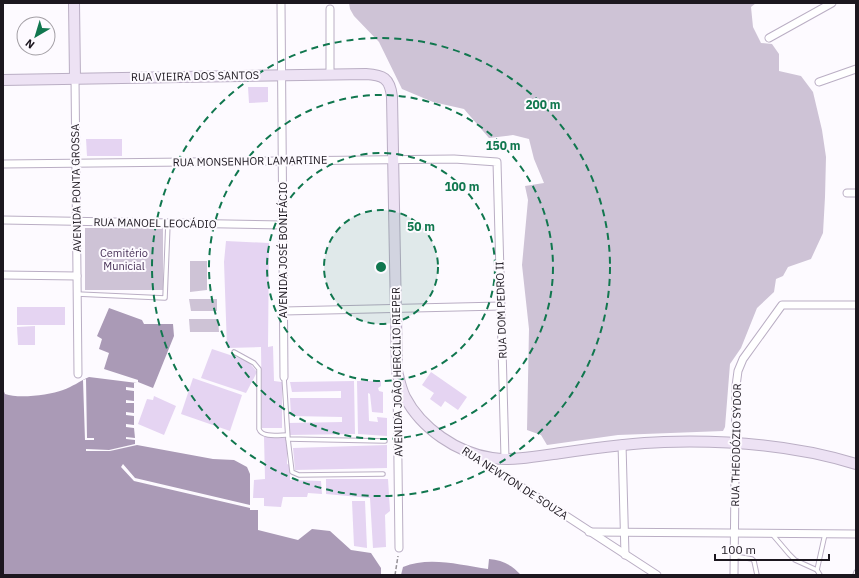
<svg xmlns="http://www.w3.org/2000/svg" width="859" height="578" viewBox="0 0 859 578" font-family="'IBM Plex Sans',sans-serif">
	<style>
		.green { fill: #cec3d6 }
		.water { fill: #aa9ab6 }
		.pier { fill: #fdfaff }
		.building { fill: #e5d4f2 }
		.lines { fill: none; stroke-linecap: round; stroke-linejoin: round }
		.lane-casing { stroke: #baaec4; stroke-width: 5.5 }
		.street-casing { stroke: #baaec4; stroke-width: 9 }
		.secondary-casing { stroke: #baaec4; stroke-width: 12 }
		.path { stroke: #959197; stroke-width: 1.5; stroke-dasharray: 4 2; stroke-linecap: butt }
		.lane { stroke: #fff; stroke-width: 3.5 }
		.street { stroke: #fff; stroke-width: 7 }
		.secondary { stroke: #ede2f4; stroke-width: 10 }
		.ring { fill: none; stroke: #11774f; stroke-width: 2; stroke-dasharray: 7 5 }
		.labels { text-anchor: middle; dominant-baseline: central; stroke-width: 4; stroke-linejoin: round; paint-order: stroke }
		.street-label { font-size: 11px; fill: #1c171f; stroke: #fdfaff }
		.park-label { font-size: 11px; fill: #462f56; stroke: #fdfaff }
		.centre { fill: #11774f; stroke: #fdfaff; stroke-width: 2 }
		.ring-label { font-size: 12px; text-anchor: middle; font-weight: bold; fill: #11774f; stroke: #fdfaff; stroke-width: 4; stroke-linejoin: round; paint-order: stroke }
	</style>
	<rect width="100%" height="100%" fill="#fdfaff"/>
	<!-- green -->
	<g class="green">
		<path d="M349,3H756L751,7L753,27L761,43L772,44L779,54V71L801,76L813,92L822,130L826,157L825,197L823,233L811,259L788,267L783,276L776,279L774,292L757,308L741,348L730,364L725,427L723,431L618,435L547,445L541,435L527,430L529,329L522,265L528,200L525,186L544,183L534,159L529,139L513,135L489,138L464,109L433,102L402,89L379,42L354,16L350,9Z"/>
		<rect x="85" y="228" width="78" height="62"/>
		<path d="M190,261H207V290L190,292Z"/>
		<path d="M189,299H217V311H191Z"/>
		<path d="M189,319H218L219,332H190Z"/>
	</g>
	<!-- water -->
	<g class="water">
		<path d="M109,308L142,320L144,324H173L174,336L153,388L138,382V380L104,369L109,353L99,349L102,339L97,336Z"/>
		<path d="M89,377L137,383V445L213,459L234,460L247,467L250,474V510H258V530L298,540L312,529L330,531L351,550L371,553L381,568V575H3V389L5,394C19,399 49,395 63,390C72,387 80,381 89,377Z"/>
		<path d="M489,559C502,560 512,565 521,575H401L403,567C429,556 460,565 488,569Z"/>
	</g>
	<!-- pier -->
	<g class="pier">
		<path d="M86,379L87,438H94V440H85L83,380Z"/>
		<path d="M134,383H137V445L110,451H86V449L109,450L135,444V440L126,439V437L135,438L134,428L126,427V424L134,425V416L126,415V412L134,413V403H126V400L134,401V391L126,390V387L134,388Z"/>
		<path d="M123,464L135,478L250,505V508L134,481L121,467Z"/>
	</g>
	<!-- building -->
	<g class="building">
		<path d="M248,87H268V102L249,103Z"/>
		<path d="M86,139H122V156H87Z"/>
		<path d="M226,241L269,243L268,347L273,346L274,381L282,382V428H262L261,347L227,348L224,262Z"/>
		<rect x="17" y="307" width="48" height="18"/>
		<path d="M35,326V345H18L17,327Z"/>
		<path d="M212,349L248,361L257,372L246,393L201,378Z"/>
		<path d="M431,372L467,397L458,410L445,401L441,407L430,399L434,393L422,385Z"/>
		<path d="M193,378L242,395L230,431L181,414Z"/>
		<path d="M354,381L355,434L288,435L287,423L342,422V417L291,416L290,398H341V391L292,392L290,382Z"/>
		<path d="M357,381H381V386L378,388L379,391L383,392V413L372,412L370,394L368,393L369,421L378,422L377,417L387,418V436L358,434Z"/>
		<path d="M154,396L176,406L164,435L138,424L147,399L153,400Z"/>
		<path d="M264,437L287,438V464L290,465V480L321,481L322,494L308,493L307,497H283L281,507L264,506V498H253L254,480L265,479Z"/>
		<path d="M387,445V468L295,470L293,448Z"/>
		<path d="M326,479H388L390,511L385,515L386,547L373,548L370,498L326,494Z"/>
		<path d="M352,501H365L367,548L354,546Z"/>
	</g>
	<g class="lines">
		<defs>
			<g id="lane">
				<path d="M77,294L165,298L168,223"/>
				<path d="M234,352L254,363L259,369V429C262,438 279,435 287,435"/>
				<path d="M284,377L288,439L385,441"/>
				<path d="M288,439L292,472L299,475L383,474"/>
				<path d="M772,534L789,554L795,560L817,570"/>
				<path d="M735,556L752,559L754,561L757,575"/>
				<path d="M820,575L817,570L825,534"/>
				<path d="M855,575L856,572"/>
			</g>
			<g id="street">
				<path d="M281,3L284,377"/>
				<path d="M330,9V74"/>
				<path d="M769,38L832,3"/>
				<path d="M75,78L78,374"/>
				<path d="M819,82L856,69"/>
				<path d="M3,164L454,159L497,162L505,458"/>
				<path d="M847,193H856"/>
				<path d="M3,220L283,225"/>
				<path d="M3,275L77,276"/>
				<path d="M284,311L501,306"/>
				<path d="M397,382L399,548"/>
				<path d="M622,444L625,555"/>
				<path d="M474,456L657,575"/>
				<path d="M589,532L856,534"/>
				<path d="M734,575L736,386L738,371L743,359L782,305H856"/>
			</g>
			<g id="secondary">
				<path d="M74,3L75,78"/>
				<path d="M3,80L366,74C383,75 390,78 392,97L397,371C399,379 401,389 405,397C421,428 457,453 492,458C514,461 539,456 561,453C595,448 629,443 664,442C728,440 795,445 856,464"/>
			</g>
		</defs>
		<!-- lane casing -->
		<use href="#lane" class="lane-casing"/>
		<!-- street casing -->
		<use href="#street" class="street-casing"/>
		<!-- secondary casing -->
		<use href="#secondary" class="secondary-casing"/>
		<!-- path -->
		<path class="path" d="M395,575L398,556"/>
		<!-- lane -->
		<use href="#lane" class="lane"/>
		<!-- street -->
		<use href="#street" class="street"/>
		<!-- secondary -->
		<use href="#secondary" class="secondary"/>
	</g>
	<!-- distance rings -->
	<circle cx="381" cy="267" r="57" fill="#11774f" fill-opacity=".12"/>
	<g class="ring">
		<circle cx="381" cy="267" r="57"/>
		<circle cx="381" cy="267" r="114"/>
		<circle cx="381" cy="267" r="172"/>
		<circle cx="381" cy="267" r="229"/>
	</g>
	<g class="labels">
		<!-- street labels -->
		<g class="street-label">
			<text transform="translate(195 76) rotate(-1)">RUA VIEIRA DOS SANTOS</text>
			<text transform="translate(250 161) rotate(-1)">RUA MONSENHOR LAMARTINE</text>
			<text transform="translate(76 188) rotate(-91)">AVENIDA PONTA GROSSA</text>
			<text transform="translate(155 223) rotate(1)">RUA MANOEL LEOCÁDIO</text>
			<text transform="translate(283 250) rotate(-90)">AVENIDA JOSÉ BONIFÁCIO</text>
			<text transform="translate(501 310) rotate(-92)">RUA DOM PEDRO II</text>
			<text transform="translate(397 372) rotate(-91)">AVENIDA JOÃO HERCÍLIO RIEPER</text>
			<text transform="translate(736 445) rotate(-89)">RUA THEODÓZIO SYDOR</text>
			<text transform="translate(515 483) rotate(33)">RUA NEWTON DE SOUZA</text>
		</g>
		<!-- park labels -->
		<g class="park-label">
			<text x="124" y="253">Cemitério<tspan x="124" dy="13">Municial</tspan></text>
		</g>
	</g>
	<circle cx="381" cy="267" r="6" class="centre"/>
	<g class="ring-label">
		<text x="543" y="109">200 m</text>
		<text x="503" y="150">150 m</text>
		<text x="462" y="191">100 m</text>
		<text x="421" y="231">50 m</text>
	</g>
	<!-- border -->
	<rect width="859" height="578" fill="none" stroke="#1c171f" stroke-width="8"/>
	<!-- north arrow -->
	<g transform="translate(36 36) rotate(218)"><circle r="19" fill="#fdfaff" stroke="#a39fa5"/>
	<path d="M0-3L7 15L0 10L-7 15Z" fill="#11774f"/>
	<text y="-6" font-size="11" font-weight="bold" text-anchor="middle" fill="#1c171f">N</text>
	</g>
	<!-- scale -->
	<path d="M715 554v6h114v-6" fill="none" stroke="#1c171f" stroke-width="2"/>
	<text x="721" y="554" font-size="12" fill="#1c171f" stroke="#fdfaff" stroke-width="3" paint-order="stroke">100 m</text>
</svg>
